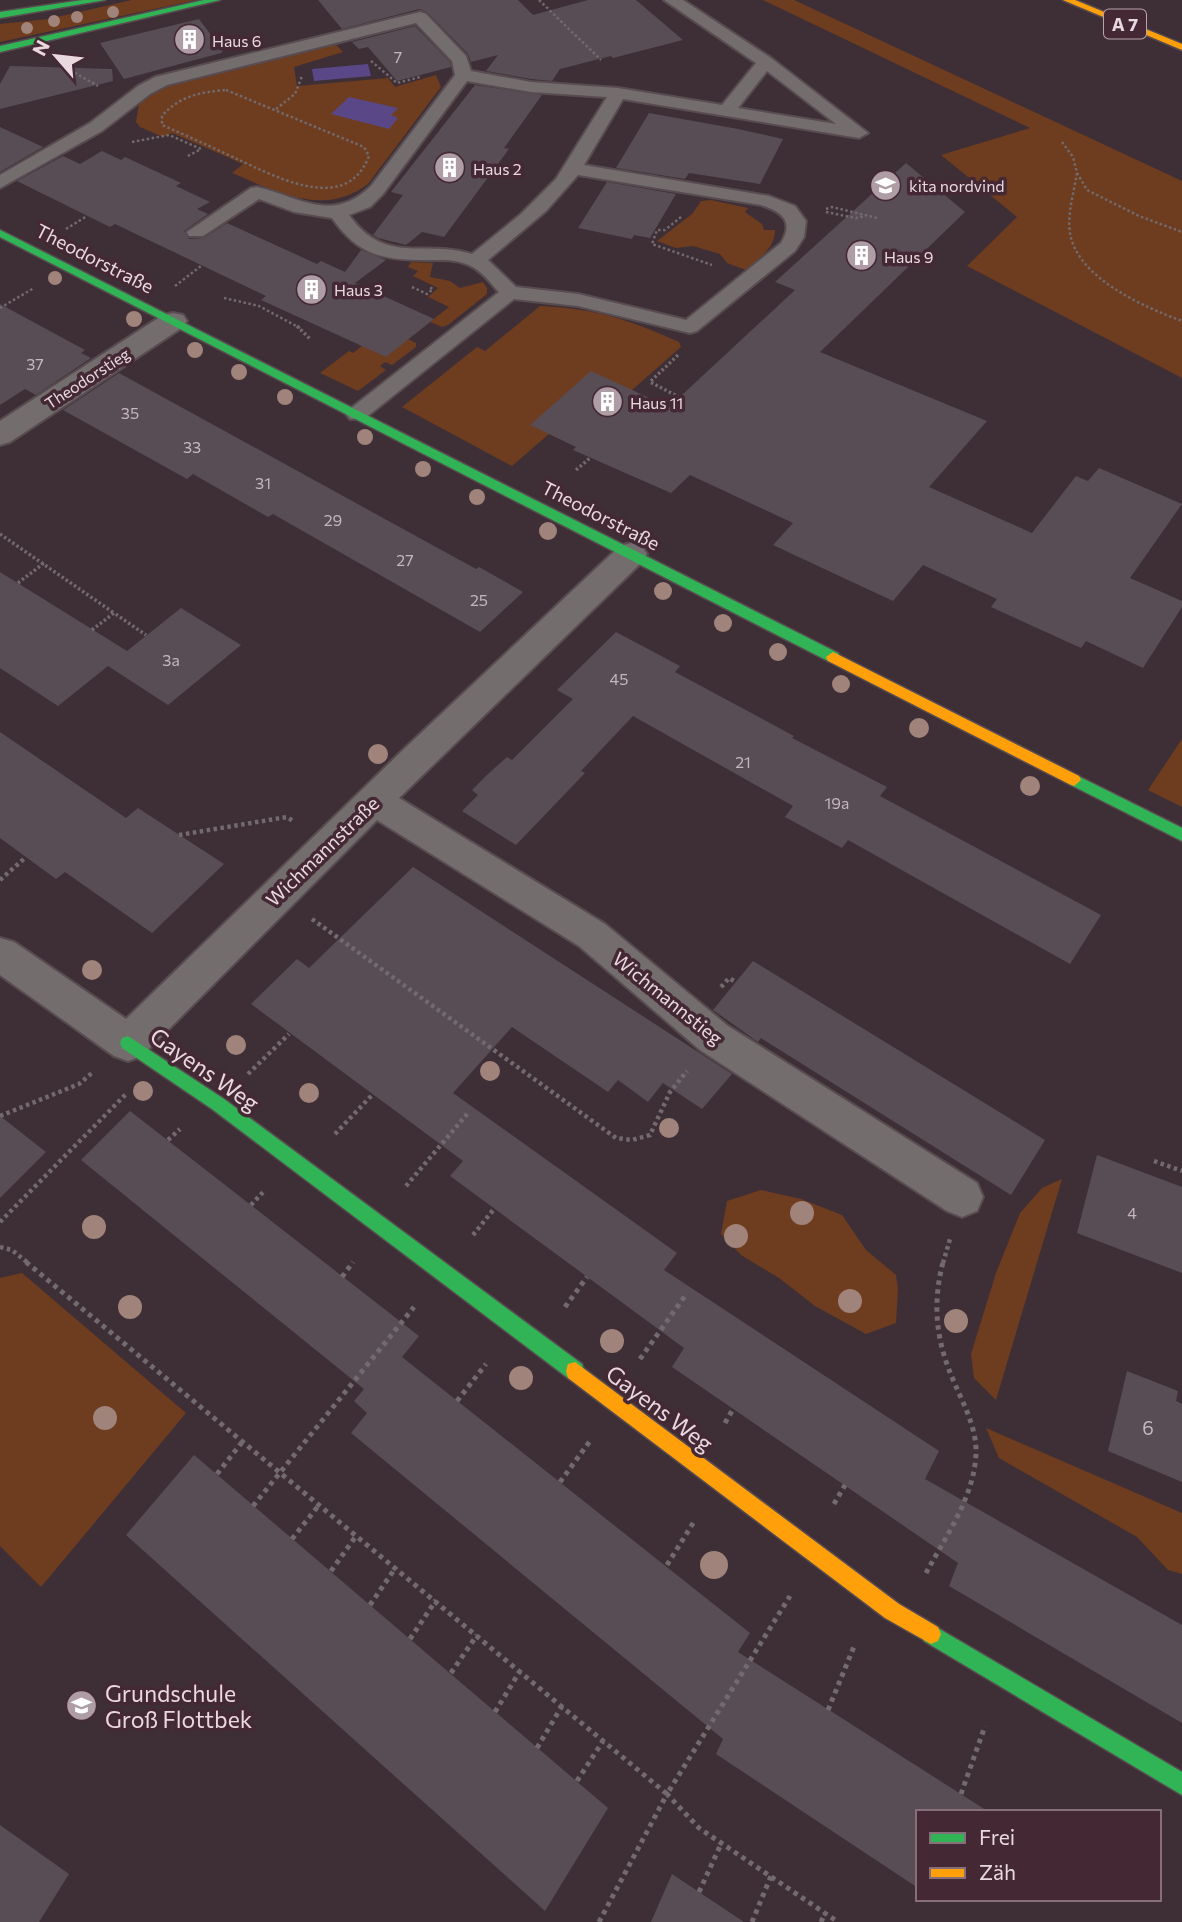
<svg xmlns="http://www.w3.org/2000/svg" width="1182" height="1922" viewBox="0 0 1182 1922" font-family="Commissioner,sans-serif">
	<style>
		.green { fill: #6e3c1f }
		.water { fill: #594787 }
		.building { fill: #584d55 }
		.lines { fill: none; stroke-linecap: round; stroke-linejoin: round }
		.lane-casing { stroke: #584c51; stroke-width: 4 }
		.street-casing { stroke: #584c51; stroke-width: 4 }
		.fast-casing { stroke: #584c51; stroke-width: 3 }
		.slow-casing { stroke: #584c51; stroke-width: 3 }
		.path-far3 { stroke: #726a6c; stroke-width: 2.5; stroke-dasharray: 2.5 2.5; stroke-linecap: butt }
		.path-far2 { stroke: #726a6c; stroke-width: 3.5; stroke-dasharray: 2.5 2.5; stroke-linecap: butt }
		.path-far1 { stroke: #726a6c; stroke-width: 4.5; stroke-dasharray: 3.5 3.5; stroke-linecap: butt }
		.path { stroke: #726a6c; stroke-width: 5; stroke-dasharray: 4.5 4.5; stroke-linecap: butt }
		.lane { fill: #746d6e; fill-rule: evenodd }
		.street { fill: #746d6e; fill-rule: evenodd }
		.fast { fill: #30b455; fill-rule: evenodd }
		.slow { fill: #ff9f0a; fill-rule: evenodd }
		.tree { fill: #a0837a }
		.labels { text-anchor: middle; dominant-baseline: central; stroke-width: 7; stroke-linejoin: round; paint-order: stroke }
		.far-poi-label { font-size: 16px; fill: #ead8df; stroke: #442935; text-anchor: start }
		.number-label { font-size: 16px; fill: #c6b5bc }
		.far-street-label { font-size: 16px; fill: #ead8df; stroke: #442935 }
		.shield { fill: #442935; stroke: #b8a4ac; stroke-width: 2 }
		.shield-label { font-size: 18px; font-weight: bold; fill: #ead8df }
		.street-label { font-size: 19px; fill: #ead8df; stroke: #442935 }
		.near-number-label { font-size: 19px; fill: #c6b5bc }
		.near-street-label { font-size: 23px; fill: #ead8df; stroke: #442935 }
		.near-poi-label { font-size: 23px; fill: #ead8df; stroke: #442935; text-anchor: start }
	</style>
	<rect width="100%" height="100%" fill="#3e2f36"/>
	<!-- green -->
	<g class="green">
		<path d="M132,0H196L0,42V24L48,19Z"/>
		<path d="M763,0H794L1182,181V378L967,266L1017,217L941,155L1030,128Z"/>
		<path d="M335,44L343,52L294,67L297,86L388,78L395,87L436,75L441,87L368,184C324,218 275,191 232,173L243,164L172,133L163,137L140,127L136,122L139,104L169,83Z"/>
		<path d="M711,200L748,208L745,212L762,224L764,230H775C775,249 759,258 746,270L727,263L720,254L693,246L676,248L657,241L692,214L701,201Z"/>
		<path d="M411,262L433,263L430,277L450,281L460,288L483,282L487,288V294L448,325L442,327L430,322L449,307L428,297L438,288L413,276L418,271L408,267Z"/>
		<path d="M540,306C593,308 631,320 679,342L681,347L632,390L549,434L512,466L402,407L477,347L485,351Z"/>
		<path d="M408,339L416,343V347L392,365L385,362L380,366L386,370L358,391L320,373L349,351L353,353L362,346Z"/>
		<path d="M1182,739V807L1148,790Z"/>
		<path d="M1062,1179L996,1400L974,1378L971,1354L996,1273L1020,1213L1042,1188Z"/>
		<path d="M761,1190L801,1199L842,1215L866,1250L896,1275L898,1289L896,1323L866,1334L815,1306L779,1278L741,1255L721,1234L727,1201Z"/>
		<path d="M22,1273L186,1413L41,1587L0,1546V1278Z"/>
		<path d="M986,1428L1182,1513V1574L1168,1570L1137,1537L999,1458Z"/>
	</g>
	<!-- water -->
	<g class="water">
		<path d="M368,64L371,76L314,81L312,69Z"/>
		<path d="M349,97L398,108L391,115L398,118L389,129L331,114Z"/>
	</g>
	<!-- building -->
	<g class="building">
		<path d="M318,0H518L533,15L588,0H636L683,40L613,58L611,56L560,69L552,81L531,79L486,71L498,55L471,62L468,54L427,12L419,9L342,29Z"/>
		<path d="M199,19L223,51L221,53L124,79L100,43Z"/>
		<path d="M415,26L450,62L451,67L397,81L368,47L359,49L352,42Z"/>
		<path d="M10,66L112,69L113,81L0,109V84Z"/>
		<path d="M475,85L542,95L504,148L509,149L444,237L422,232L406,245L378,238L373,235L403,195L391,192Z"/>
		<path d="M649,113L738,129L783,139L760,184L689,173L685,179L616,168Z"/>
		<path d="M0,127L43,147L0,172Z"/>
		<path d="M102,151L121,160L125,157L181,183L176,186L210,202L197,209L208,214L184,231L189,239L204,238L227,223L317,264L321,261L345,272L361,250L386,260L355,283L434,319L386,357L261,300L266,296L115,224L110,227L17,181L63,156L80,164Z"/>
		<path d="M906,163L965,212L820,352L987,421L929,487L1032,533L1076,476L1088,481L1099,468L1182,504L1130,578L1182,601V607L1143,668L1086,641L1081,648L991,607L997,599L923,565L893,601L773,545L793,523L690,475L671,493L573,450L576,447L530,425L591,371L669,407L795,290L775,282Z"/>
		<path d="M607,182L676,194L650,238L634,235L632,239L578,228Z"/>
		<path d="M0,304L85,350L81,353L91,358L36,395L25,389L0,405Z"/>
		<path d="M119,373L476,569L479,567L523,592L480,632L273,514L268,517L193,474L187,479L63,410Z"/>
		<path d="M0,572L127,651L181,608L241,645L168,705L108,666L58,706L0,668Z"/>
		<path d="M616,632L680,666L675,672L794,736L792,738L887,787L880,796L1101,915L1070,964L848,840L842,848L785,817L793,806L633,716L581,771L585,773L516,845L462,811L478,795L472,790L488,774L507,757L512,760L573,699L557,690Z"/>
		<path d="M0,732L126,818L138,808L224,864L152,933L65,872L56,879L0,838Z"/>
		<path d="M413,867L732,1074L702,1109L663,1083L648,1102L618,1080L608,1092L512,1027L453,1093L677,1253L664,1270L939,1451L925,1479L1182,1625V1723L949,1586L958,1563L672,1367L684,1348L450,1176L463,1161L251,1004L297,959L309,968Z"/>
		<path d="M753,961L1045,1140L1011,1195L761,1038L758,1042L713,1010Z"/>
		<path d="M130,1111L419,1336L402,1357L750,1633L738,1652L989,1812H918V1888L716,1754L723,1739L351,1433L367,1413L354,1401L364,1389L81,1160Z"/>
		<path d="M0,1116L46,1152L0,1198Z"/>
		<path d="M1097,1155L1182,1187V1273L1077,1233Z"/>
		<path d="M1127,1371L1178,1391L1176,1401L1182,1404V1482L1108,1451Z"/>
		<path d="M194,1455L608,1808L545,1911L126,1535Z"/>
		<path d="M0,1825L69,1874L39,1922H0Z"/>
		<path d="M672,1874L744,1922H651Z"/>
	</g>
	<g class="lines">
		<defs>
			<path id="lane" d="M664,0H683L771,58L868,133L859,138L623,99L584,165L769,196L795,206L806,221L804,237L795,251L697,331L690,333L578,306L514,299L364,419H350L346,414L350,409L499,292L495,288C487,278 478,268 466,264C454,259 440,260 427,260C383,260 359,256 332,218L294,212L259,199L203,236H189L187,232L251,188L257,187C300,197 332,224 371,186L455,75L452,61L416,23L167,85L150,94L102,131L0,188V175L90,123L138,86L155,77L420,12L426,14L466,56L471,71L531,82L618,88L722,105L756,63ZM767,71L836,124L738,108ZM467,81L531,92L607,97L556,179L521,214L472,254C422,239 386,266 349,215L370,207L383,194ZM578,175L761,205C783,212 794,222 781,243L686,320L578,294L516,287L488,260L546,211Z"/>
			<g id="street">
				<path d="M173,313L183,315L187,321L183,327L10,442L0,445V421L163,315Z"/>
				<path d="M631,543L642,546L647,554L642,562L399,798L605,924L728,1026L977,1183L983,1197L977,1211L962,1217L947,1211L700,1050L579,946L377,820L142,1056L128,1061L114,1056L0,975V938L14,942L126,1019L403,750L620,546Z"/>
			</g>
			<g id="fast">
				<path d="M83,0H105L0,18V12Z"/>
				<path d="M204,0H220L0,52V46Z"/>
				<path d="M0,230L838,653L840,657L838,661H828L0,237Z"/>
				<path d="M1074,774L1182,828V841L1069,784L1067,780Z"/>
				<path d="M128,1036L224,1099L582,1364L584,1371L582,1378L575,1380L568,1378L212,1109L122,1048L120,1043L122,1038Z"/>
				<path d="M931,1624L1182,1772V1795L924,1641L921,1634L924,1627Z"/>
			</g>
			<g id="slow">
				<path d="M1063,0H1075L1182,44V50Z"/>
				<path d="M833,652L1079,776L1081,780L1074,786L1069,784L828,661L826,657Z"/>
				<path d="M575,1362L899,1604L938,1627L941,1634L938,1641L931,1644L885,1618L568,1378L566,1371L568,1364Z"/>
			</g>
		</defs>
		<!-- lane casing -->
		<use href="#lane" class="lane-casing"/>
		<!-- street casing -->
		<use href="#street" class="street-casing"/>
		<!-- fast casing -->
		<use href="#fast" class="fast-casing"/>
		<!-- slow casing -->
		<use href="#slow" class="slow-casing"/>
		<!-- path-far3 -->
		<g class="path-far3">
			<path d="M539,0L601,60"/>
			<path d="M371,61L397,83L420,77"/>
			<path d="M66,68L98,86"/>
			<path d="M226,90L364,147L369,156C346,216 275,176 237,159C212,147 187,136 162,125V116C179,96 201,92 226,90Z"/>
			<path d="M276,109L295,94L302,76"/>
			<path d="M132,142L169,135L201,149L186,157"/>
			<path d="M1062,142L1073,157L1077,173L1087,190L1139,216L1182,232"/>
			<path d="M1077,173C1074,192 1067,214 1070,233C1077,278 1144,307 1182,321"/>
			<path d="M826,209L832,207L877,218"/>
			<path d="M826,212L856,218L865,216"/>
			<path d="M681,217L665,230H657L652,244L712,265"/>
			<path d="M66,229L87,216"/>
			<path d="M175,286L201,266"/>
			<path d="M412,287L427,294L433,289L429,287"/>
			<path d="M224,298L259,306L300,328"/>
			<path d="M0,308L34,288"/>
		</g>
		<!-- path-far2 -->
		<g class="path-far2">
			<path d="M297,326L311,340"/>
			<path d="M678,355L650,382L679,397"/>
			<path d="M576,470L590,458"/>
			<path d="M0,534L114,613"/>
			<path d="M18,583L44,563"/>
			<path d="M92,630L114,613L146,635"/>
		</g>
		<!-- path-far1 -->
		<g class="path-far1">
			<path d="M179,835L287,817L293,821"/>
			<path d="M0,880L26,857"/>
			<path d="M312,919L616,1138L632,1140L650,1135L670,1092L687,1071"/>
			<path d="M721,987L729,978L736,982"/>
			<path d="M248,1074L289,1034"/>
			<path d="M0,1116L79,1084L93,1072"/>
			<path d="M335,1134L373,1094"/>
			<path d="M168,1140L180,1129"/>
			<path d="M1154,1161L1182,1171"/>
			<path d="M406,1186L468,1113"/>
			<path d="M251,1205L264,1191"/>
			<path d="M0,1222L127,1093"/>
			<path d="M473,1235L494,1209"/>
			<path d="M0,1247L12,1250L28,1263"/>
			<path d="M943,1263L950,1239"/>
		</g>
		<!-- path -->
		<g class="path">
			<path d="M26,1262L667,1794L790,1596"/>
			<path d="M342,1277L353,1262"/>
			<path d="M565,1307L587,1277"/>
			<path d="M640,1359L687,1293"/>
			<path d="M457,1401L486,1364"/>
			<path d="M725,1423L733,1409"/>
			<path d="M217,1474L243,1441"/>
			<path d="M560,1482L590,1441"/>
			<path d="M834,1504L845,1485"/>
			<path d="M253,1506L414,1307"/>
			<path d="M292,1539L319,1505"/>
			<path d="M667,1565L695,1520"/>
			<path d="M331,1571L356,1536"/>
			<path d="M926,1573C946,1536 974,1497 976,1454C977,1429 964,1405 954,1382C936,1341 932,1305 943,1262"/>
			<path d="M370,1605L396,1567"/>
			<path d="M410,1639L436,1600"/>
			<path d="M451,1673L477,1635"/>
			<path d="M828,1710L855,1644"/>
			<path d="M495,1712L520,1671"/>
			<path d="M537,1748L562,1706"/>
			<path d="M577,1781L603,1741"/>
			<path d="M961,1794L985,1726"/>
			<path d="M699,1892L721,1844"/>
			<path d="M599,1922L667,1794L699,1828L838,1922"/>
			<path d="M752,1922L771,1876"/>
			<path d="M821,1922L825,1913"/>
		</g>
		<!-- lane -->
		<use href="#lane" class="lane"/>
		<!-- street -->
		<use href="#street" class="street"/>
		<!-- fast -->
		<use href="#fast" class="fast"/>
		<!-- slow -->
		<use href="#slow" class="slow"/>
	</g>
	<!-- trees -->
	<g class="tree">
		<circle cx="113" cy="12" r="6"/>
		<circle cx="77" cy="17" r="6"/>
		<circle cx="54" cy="21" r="6"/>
		<circle cx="27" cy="28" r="6"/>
		<circle cx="55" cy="278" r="7"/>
		<circle cx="134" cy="319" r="8"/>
		<circle cx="195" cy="350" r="8"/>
		<circle cx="239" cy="372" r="8"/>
		<circle cx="285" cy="397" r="8"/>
		<circle cx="365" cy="437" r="8"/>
		<circle cx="423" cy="469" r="8"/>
		<circle cx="477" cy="497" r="8"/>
		<circle cx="548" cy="531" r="9"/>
		<circle cx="663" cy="591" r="9"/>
		<circle cx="723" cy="623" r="9"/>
		<circle cx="778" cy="652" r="9"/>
		<circle cx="841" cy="684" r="9"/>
		<circle cx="919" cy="728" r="10"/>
		<circle cx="378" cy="754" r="10"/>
		<circle cx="1030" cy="786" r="10"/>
		<circle cx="92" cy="970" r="10"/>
		<circle cx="236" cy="1045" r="10"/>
		<circle cx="490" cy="1071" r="10"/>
		<circle cx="143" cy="1091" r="10"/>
		<circle cx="309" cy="1093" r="10"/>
		<circle cx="669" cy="1128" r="10"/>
		<circle cx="802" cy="1213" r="12"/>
		<circle cx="94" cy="1227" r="12"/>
		<circle cx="736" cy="1236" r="12"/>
		<circle cx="850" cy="1301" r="12"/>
		<circle cx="130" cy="1307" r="12"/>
		<circle cx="956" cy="1321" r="12"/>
		<circle cx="612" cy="1341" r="12"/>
		<circle cx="521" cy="1378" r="12"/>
		<circle cx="105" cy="1418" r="12"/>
		<circle cx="714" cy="1565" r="14"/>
	</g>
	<!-- icons -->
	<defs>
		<symbol id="building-disc" viewBox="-11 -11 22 22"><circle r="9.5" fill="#ae9da4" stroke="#442935"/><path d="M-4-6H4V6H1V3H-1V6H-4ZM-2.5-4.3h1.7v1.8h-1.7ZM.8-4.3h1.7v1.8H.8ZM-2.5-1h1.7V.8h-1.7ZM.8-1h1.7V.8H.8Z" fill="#fff"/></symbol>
		<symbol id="school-disc" viewBox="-11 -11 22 22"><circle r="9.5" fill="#ae9da4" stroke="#442935"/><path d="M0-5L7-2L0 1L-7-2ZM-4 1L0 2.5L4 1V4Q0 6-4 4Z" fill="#fff"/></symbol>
	</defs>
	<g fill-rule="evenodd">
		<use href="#building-disc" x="172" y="22" width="35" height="35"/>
		<use href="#building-disc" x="432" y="150" width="35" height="35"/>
		<use href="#school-disc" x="868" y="168" width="35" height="35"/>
		<use href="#building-disc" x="844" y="238" width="35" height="35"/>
		<use href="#building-disc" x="294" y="272" width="35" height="35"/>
		<use href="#building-disc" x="590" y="384" width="35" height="35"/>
		<use href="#school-disc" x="64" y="1688" width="35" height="35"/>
	</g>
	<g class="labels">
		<!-- far-poi labels -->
		<g class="far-poi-label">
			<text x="212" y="40">Haus 6</text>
			<text x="473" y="168">Haus 2</text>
			<text x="909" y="185">kita nordvind</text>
			<text x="884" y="256">Haus 9</text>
			<text x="334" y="289">Haus 3</text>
			<text x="630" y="402">Haus 11</text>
		</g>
		<!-- number labels -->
		<g class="number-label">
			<text x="398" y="56">7</text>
			<text x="35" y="363">37</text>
			<text x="130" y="412">35</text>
			<text x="192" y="446">33</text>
			<text x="263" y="482">31</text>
			<text x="333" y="519">29</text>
			<text x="405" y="559">27</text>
			<text x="479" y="599">25</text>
			<text x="171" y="659">3a</text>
			<text x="619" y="678">45</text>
			<text x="743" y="761">21</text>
			<text x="837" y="802">19a</text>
			<text x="1132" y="1212">4</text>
		</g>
		<!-- far-street labels -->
		<g class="far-street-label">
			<text transform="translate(87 378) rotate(-33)">Theodorstieg</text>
		</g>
		<!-- shield labels -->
		<rect class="shield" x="1104" y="9.5" width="42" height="29" rx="5"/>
		<g class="shield-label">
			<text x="1125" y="24">A 7</text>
		</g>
		<!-- street labels -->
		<g class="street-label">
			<text transform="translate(95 258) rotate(27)">Theodorstraße</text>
			<text transform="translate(601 515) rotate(27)">Theodorstraße</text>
			<text transform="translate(322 851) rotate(-44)">Wichmannstraße</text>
			<text transform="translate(668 998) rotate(39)">Wichmannstieg</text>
		</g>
		<!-- near-number labels -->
		<g class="near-number-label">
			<text x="1148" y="1427">6</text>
		</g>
		<!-- near-street labels -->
		<g class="near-street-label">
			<text transform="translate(205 1069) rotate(35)">Gayens Weg</text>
			<text transform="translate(660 1408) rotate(37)">Gayens Weg</text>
		</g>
		<!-- near-poi labels -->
		<g class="near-poi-label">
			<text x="105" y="1693">Grundschule<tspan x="105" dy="26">Groß Flottbek</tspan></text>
		</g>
	</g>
	<!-- legend -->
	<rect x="916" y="1810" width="245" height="91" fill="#442935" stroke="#866f79" stroke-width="2"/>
	<rect x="930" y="1833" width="35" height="10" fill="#30b455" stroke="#866f79" stroke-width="2"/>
	<text x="979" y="1845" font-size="21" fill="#ead8df">Frei</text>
	<rect x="930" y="1868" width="35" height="10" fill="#ff9f0a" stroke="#866f79" stroke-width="2"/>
	<text x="979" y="1880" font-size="21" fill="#ead8df">Zäh</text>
	<!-- north arrow -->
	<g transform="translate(56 56) rotate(298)" stroke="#442935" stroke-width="5" paint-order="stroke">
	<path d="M0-5L12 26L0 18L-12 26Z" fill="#ead8df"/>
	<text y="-10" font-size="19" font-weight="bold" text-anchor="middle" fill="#ead8df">N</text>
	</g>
</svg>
